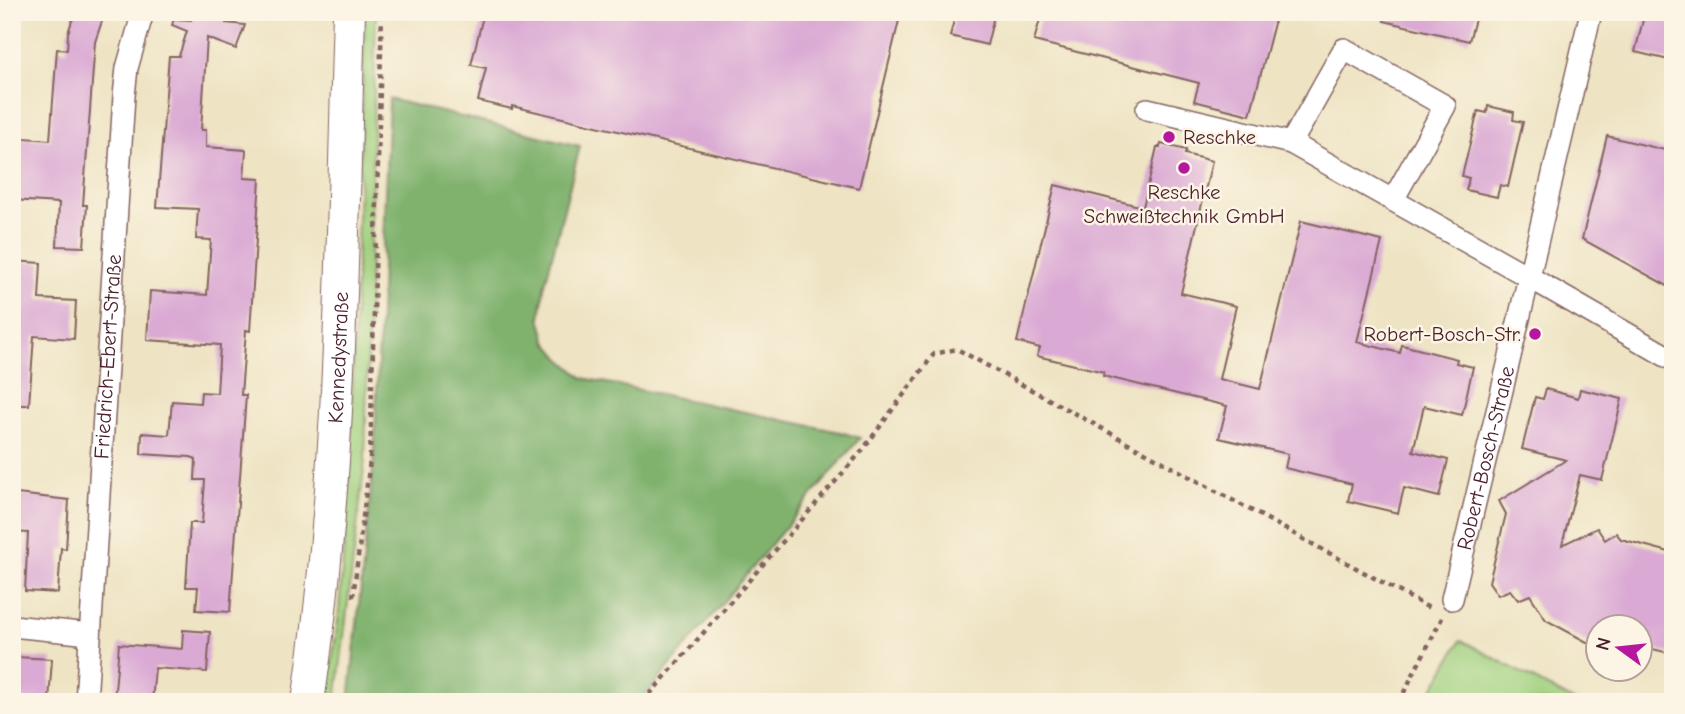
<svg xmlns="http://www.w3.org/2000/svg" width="1685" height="714" viewBox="0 0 1685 714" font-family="'Comic Neue',sans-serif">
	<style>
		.green { fill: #a0d07f; stroke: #757855; stroke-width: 2 }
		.forest { fill: #80b26e; stroke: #65684c; stroke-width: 2 }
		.building { fill: #daa9d4 }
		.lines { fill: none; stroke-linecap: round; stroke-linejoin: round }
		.minor-casing { stroke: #836460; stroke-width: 24 }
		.secondary-casing { stroke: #836460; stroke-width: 34 }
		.path { stroke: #836460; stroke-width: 4.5; stroke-dasharray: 5 5; stroke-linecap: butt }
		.minor { stroke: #fff; stroke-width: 21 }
		.secondary { stroke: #fff; stroke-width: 32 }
		.poi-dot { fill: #b5179e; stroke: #fcf5e5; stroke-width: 2.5 }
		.labels { text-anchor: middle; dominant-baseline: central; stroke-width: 5; stroke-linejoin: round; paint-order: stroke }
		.poi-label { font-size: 21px; fill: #4a1f2b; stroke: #fcf5e5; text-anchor: start }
		.street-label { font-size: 21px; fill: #4a1f2b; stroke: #fcf5e5 }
	</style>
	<rect width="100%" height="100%" fill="#fcf5e5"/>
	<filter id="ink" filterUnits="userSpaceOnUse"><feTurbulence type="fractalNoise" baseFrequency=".0143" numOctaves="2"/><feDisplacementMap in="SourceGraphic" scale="14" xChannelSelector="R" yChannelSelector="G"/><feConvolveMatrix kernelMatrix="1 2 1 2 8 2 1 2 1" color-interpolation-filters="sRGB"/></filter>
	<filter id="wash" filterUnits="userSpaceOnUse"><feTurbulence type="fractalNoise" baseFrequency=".00686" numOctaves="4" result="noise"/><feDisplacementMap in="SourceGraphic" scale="28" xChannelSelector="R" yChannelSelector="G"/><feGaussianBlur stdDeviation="1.57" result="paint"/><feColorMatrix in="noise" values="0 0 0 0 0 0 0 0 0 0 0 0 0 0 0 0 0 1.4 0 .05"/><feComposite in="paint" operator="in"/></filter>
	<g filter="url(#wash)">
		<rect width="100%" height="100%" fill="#eee3c3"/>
		<!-- green -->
		<g class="green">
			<path d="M365,12H376L365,460L336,702H326L338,622L349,485Z"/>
			<path d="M1461,640L1575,702H1426Z"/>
		</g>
		<!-- forest -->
		<path class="forest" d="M389,99L580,146L544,288L540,318L547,342L560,358L583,378L840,432L860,438L640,702H349L374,460Z"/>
		<g id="blocks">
			<!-- building -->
			<g class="building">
				<path d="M75,12H105L95,42L83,205H87L84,247L57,246L59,203L12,200V137L50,140L57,49L67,50L68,33Z"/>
				<path d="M194,12H227L226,23L245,25L236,49L207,38L201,130H206V147L246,150L244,178L260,179L250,331L246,330L241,395H246L230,612L196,610L198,587H186L190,523H202L205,480H195L196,459L191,457L141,454L142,433L169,435L172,401L200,403L201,392L217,393L220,345L147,340L150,291L207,295L211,240L196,239L198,209L157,207L169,56H179L187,31L172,25L174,19L191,20Z"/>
				<path d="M484,12H901L859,188L512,106V109L478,101L486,68L471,65Z"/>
				<path d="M956,12H995L987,45L950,36Z"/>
				<path d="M1042,12H1277L1250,115L1194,101L1199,83L1034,41Z"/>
				<path d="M1385,12H1477L1469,41L1384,21Z"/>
				<path d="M1645,12H1673V61L1635,52Z"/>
				<path d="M1488,106L1514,112L1513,120L1523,122L1508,187L1500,185L1497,197L1466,190L1469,178L1462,176L1478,111L1487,113Z"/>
				<path d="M1607,136L1673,152V289L1582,239Z"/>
				<path d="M1161,144L1186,150L1185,154L1212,161L1181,293L1236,306L1219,379L1260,389L1301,221L1382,241L1357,342L1400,353L1402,345L1457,359L1456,363L1473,367L1462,415L1424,406L1413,451L1448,460L1439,497L1404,488L1398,513L1348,501L1352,484L1285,468L1288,454L1219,438L1227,406L1103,376L1104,372L1037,356L1040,348L1017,342L1055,185L1143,207L1157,147H1160Z"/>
				<path d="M12,261L41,263L39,299L76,301L74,339L34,336L29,405H12Z"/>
				<path d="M1546,389L1578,398L1580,389L1622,399L1602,480L1580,475L1562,545L1597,528L1605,540L1616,533L1621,539L1673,553V654L1640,646V626H1598V648L1546,620L1530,595L1518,600L1510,590L1498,595L1489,582L1506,514L1499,501L1566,460L1522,449L1535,397L1543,399Z"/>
				<path d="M17,494L69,500L66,549L61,548L58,593L25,591L28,533L15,532Z"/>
				<path d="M183,630L210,632L207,672L155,668L152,702H114L119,644L182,649Z"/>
				<path d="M15,657L52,659L49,701L12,699Z"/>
			</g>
		</g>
	</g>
	<g filter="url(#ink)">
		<use href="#blocks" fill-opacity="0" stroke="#836460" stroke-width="2"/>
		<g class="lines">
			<defs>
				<g id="minor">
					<path d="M1147,109L1291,143"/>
					<path d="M1393,200L1445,106L1344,49L1291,143L1529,277L1591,12"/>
					<path id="s1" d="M1452,599L1529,277L1673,360"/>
					<path d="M12,626L90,634"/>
					<path id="s2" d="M86,702L124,96L127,68L143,12"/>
				</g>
				<g id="secondary">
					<path id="s3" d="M308,702C342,474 342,242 349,12"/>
				</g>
			</defs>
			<!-- minor casing -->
			<use href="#minor" class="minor-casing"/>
			<!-- secondary casing -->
			<use href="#secondary" class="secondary-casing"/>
			<!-- path -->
			<g class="path">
				<path d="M353,597L370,460L382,12"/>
				<path d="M643,702L861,452L934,354L957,349L1431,609"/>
				<path d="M1399,702L1442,618"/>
			</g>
			<!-- minor -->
			<use href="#minor" class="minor"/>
			<!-- secondary -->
			<use href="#secondary" class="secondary"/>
		</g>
	</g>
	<!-- markers -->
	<g class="poi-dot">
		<circle cx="1169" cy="137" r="7"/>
		<circle cx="1184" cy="168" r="7"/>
		<circle cx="1535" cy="334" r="7"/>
	</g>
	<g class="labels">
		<!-- poi labels -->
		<g class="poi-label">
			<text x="1183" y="137">Reschke</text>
			<text x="1184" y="192" text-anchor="middle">Reschke<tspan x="1184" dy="24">Schweißtechnik GmbH</tspan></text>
			<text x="1521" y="334" text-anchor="end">Robert-Bosch-Str.</text>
		</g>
		<!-- street labels -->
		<g class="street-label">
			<text stroke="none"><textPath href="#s2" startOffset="346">Friedrich-Ebert-Straße</textPath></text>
			<text stroke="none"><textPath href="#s3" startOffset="346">Kennedystraße</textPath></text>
			<text stroke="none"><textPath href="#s1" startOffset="145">Robert-Bosch-Straße</textPath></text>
		</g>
	</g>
	<!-- margin -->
	<rect width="1685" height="714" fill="none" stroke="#fcf5e5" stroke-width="42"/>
	<!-- north arrow -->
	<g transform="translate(1619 648) rotate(285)"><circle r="33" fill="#fcf5e5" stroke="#b59f9b" stroke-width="2"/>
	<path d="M0-5L12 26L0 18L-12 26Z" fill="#b5179e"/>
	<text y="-10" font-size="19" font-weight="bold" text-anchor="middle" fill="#4a1f2b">N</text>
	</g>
</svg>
